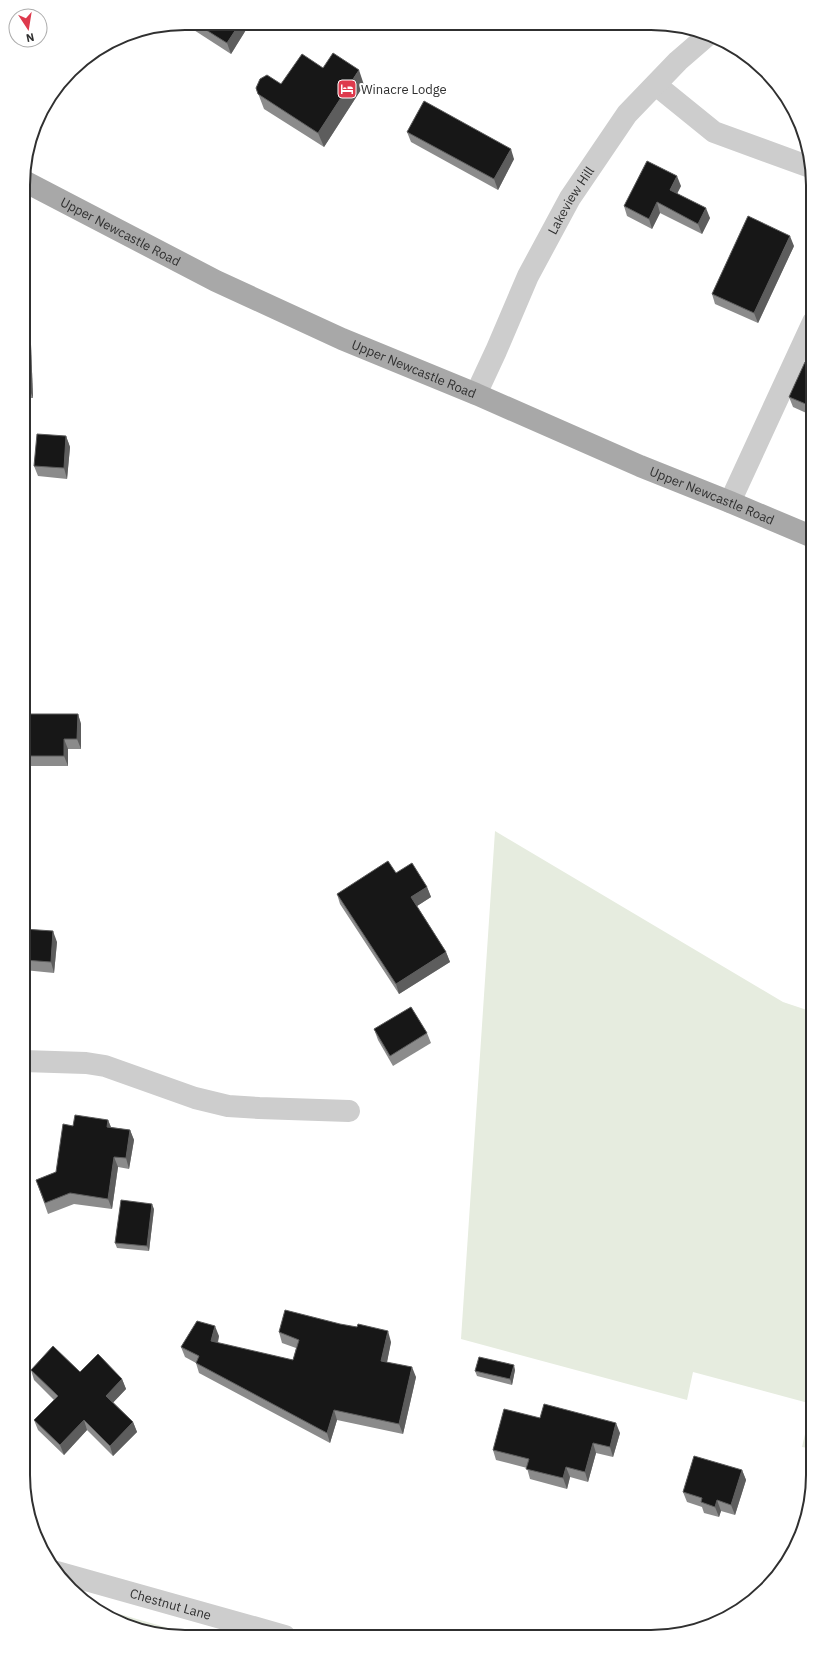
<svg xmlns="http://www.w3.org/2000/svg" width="836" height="1660" viewBox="0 0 836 1660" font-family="'IBM Plex Sans',sans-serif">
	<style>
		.green { fill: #e6ecdf }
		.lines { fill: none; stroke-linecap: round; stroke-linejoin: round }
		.minor { stroke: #cdcdcd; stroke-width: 22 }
		.major { stroke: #a8a8a8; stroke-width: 22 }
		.wall { fill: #8b8b8b }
		.shaded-wall { fill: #5d5d5d }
		.building { fill: #171717; stroke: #5d5d5d }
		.labels { text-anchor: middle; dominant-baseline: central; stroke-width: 4; stroke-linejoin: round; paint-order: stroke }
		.poi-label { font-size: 13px; fill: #303030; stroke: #fff; text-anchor: start }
		.street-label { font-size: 13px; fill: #303030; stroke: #fff }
		.rim { fill: none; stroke: #303030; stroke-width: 2 }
	</style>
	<rect width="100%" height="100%" fill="#fff"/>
	<!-- green -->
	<g class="green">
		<path d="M495,831L783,1002L813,1012V1449L802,1447L812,1404L693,1372L687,1400L461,1339Z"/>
		<path d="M95,1607L196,1636H164L123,1625Z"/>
	</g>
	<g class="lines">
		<!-- minor -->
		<g class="minor">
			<path d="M656,85L714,132L810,167"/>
			<path id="s1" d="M476,394L496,351L528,276L570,198L627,114L678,61L708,35"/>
			<path d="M730,502L813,322"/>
			<path d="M23,1061L86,1063L105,1066L195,1098L228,1106L259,1108L349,1111"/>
			<path id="s2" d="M57,1572L285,1636"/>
		</g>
		<!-- major -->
		<path class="major" id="s3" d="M24,181L216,281L342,339L476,394L640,466L730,502L813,537"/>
	</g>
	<!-- wall -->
	<g class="wall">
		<path d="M183,23H248L249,25L231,54Z"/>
		<path d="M323,68L364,85L324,147L264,109L256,88L281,84Z"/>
		<path d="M407,132L514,159L498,190L411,142Z"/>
		<path d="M681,186L677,193L710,218L702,234L660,213L652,229L627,216L624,206Z"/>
		<path d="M794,246L758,323L715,304L712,294Z"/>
		<path d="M24,335L31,345L33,398H24Z"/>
		<path d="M813,366V416L793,407L789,397Z"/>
		<path d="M66,436L70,447L67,479L38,476L34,466Z"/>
		<path d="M24,714H78L81,724V749H68V766H24Z"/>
		<path d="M396,873L427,887L431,897L417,906L446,952L450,962L399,994L340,904L337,894Z"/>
		<path d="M24,929L57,942L54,973L24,970Z"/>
		<path d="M374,1029L427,1033L431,1043L393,1066L378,1040Z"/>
		<path d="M108,1120L111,1127L130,1130L134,1140L129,1169L118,1167L112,1209L74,1204L48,1214L36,1180L56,1172L73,1126Z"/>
		<path d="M154,1209L149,1251L117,1248L115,1243Z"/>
		<path d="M279,1332L391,1342L387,1362L416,1377L403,1434L337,1420L330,1443L199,1373L196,1363L185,1357L181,1347L219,1336L218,1343L293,1360L296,1348L282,1343Z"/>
		<path d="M31,1370L80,1372L122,1379L126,1389L113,1402L133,1422L137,1432L113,1456L87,1430L64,1455L38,1430L34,1420L54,1400L34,1380Z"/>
		<path d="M515,1370L512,1385L477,1376L475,1371Z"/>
		<path d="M540,1418L620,1433L613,1457L596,1453L588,1482L570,1477L567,1489L530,1479L527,1468L496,1460L493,1450Z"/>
		<path d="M742,1470L746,1480L735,1515L721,1511L719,1517L704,1513L702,1507L687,1502L683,1492Z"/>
	</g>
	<!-- shaded-wall -->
	<g class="shaded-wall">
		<path d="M240,23H248L249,25L231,54L227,43Z"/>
		<path d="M359,70L364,85L324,147L318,133Z"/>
		<path d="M511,149L514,159L498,190L494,179Z"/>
		<path d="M677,176L681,186L674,200L670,190Z"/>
		<path d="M657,202L660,213L652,229L649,219Z"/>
		<path d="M706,208L710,218L702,234L698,224Z"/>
		<path d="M790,236L794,246L758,323L754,313Z"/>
		<path d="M27,335L31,345L33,398L29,388Z"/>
		<path d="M66,436L70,447L67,479L64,468Z"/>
		<path d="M78,714L81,724V749L77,739Z"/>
		<path d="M64,739L68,749V766L64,756Z"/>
		<path d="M427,887L431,897L414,908L411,897Z"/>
		<path d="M53,931L57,942L54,973L51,962Z"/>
		<path d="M446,952L450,962L399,994L396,984Z"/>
		<path d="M108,1120L112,1130L107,1127Z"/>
		<path d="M130,1130L134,1140L129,1169L126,1158Z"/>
		<path d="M114,1157L118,1167L112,1209L108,1199Z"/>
		<path d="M152,1204L154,1209L149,1251L147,1246Z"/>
		<path d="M215,1326L219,1336L215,1352L211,1341Z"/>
		<path d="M388,1331L391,1342L385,1372L381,1361Z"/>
		<path d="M514,1365L515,1370L512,1385L510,1379Z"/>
		<path d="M412,1367L416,1377L403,1434L399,1424Z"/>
		<path d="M122,1379L126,1389L110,1406L106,1396Z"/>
		<path d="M334,1410L337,1420L330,1443L327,1433Z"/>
		<path d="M84,1420L87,1430L64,1455L60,1445Z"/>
		<path d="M133,1422L137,1432L113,1456L110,1446Z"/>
		<path d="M616,1423L620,1433L613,1457L610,1447Z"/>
		<path d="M593,1443L596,1453L588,1482L585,1472Z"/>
		<path d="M566,1467L570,1477L567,1489L563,1478Z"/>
		<path d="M742,1470L746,1480L735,1515L731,1505Z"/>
		<path d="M717,1500L721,1511L719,1517L715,1507Z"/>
	</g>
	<!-- building -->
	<g class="building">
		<path d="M195,23H240L227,43Z"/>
		<path d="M333,53L359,70L318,133L258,94L256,88L260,79L267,75L281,84L302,54L323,68Z"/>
		<path d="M424,101L511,149L494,179L407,132Z"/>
		<path d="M647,161L677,176L670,190L706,208L698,224L657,202L649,219L624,206Z"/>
		<path d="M748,216L790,236L754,313L712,294Z"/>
		<path d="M24,335H27L29,388H24Z"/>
		<path d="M805,362L813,366V407L789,397Z"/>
		<path d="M37,434L66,436L64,468L34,466Z"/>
		<path d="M24,714H78L77,739H64V756H24Z"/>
		<path d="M388,861L396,873L412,863L427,887L411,897L446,952L396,984L337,894Z"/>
		<path d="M24,929L53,931L51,962L24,960Z"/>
		<path d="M411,1007L427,1033L390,1056L374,1029Z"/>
		<path d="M75,1115L108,1120L107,1127L130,1130L126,1158L114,1157L108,1199L70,1193L45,1203L36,1180L56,1172L63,1124L73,1126Z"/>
		<path d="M121,1200L152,1204L147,1246L115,1243Z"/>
		<path d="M285,1310L340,1324L357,1327L358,1324L388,1331L381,1361L412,1367L399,1424L334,1410L327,1433L196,1363L199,1356L181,1347L197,1321L215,1326L211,1341L293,1360L299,1340L279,1332Z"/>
		<path d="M53,1346L80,1372L98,1354L122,1379L106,1396L133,1422L110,1446L84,1420L60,1445L34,1420L58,1396L31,1370Z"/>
		<path d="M479,1357L514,1365L510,1379L475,1371Z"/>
		<path d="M544,1404L616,1423L610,1447L593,1443L585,1472L566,1467L563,1478L526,1469L529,1459L493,1450L504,1409L540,1418Z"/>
		<path d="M694,1456L742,1470L731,1505L717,1500L715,1507L701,1502L702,1498L683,1492Z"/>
	</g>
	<!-- icons -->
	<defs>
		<symbol id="hotel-square" viewBox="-11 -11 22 22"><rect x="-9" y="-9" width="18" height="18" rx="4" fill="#de3a4d" stroke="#fff"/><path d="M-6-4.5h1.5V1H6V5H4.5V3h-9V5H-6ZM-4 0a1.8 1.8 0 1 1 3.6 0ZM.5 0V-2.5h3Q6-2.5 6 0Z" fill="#fff"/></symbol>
	</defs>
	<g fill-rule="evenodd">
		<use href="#hotel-square" x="336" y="78" width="22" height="22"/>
	</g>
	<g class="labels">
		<!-- poi labels -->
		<g class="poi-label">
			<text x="361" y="89">Winacre Lodge</text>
		</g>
		<!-- street labels -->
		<g class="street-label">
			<text stroke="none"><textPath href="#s1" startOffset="216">Lakeview Hill</textPath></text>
			<text stroke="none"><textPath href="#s3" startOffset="109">Upper Newcastle Road</textPath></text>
			<text stroke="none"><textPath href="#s3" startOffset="433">Upper Newcastle Road</textPath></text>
			<text stroke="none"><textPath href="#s3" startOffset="757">Upper Newcastle Road</textPath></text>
			<text stroke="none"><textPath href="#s2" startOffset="118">Chestnut Lane</textPath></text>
		</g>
	</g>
	<!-- crop -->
	<path d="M0 0H836V1660H0ZM185 30H651A155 155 0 0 1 806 185V1475A155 155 0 0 1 651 1630H185A155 155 0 0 1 30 1475V185A155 155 0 0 1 185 30Z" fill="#fff" fill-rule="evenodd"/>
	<path class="rim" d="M185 30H651A155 155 0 0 1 806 185V1475A155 155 0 0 1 651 1630H185A155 155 0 0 1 30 1475V185A155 155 0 0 1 185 30Z"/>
	<!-- north arrow -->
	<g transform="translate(28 28) rotate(168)"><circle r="19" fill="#ffffff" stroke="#acacac"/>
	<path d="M0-3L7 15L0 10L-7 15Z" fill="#de3a4d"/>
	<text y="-6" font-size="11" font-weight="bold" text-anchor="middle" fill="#303030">N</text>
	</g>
</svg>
